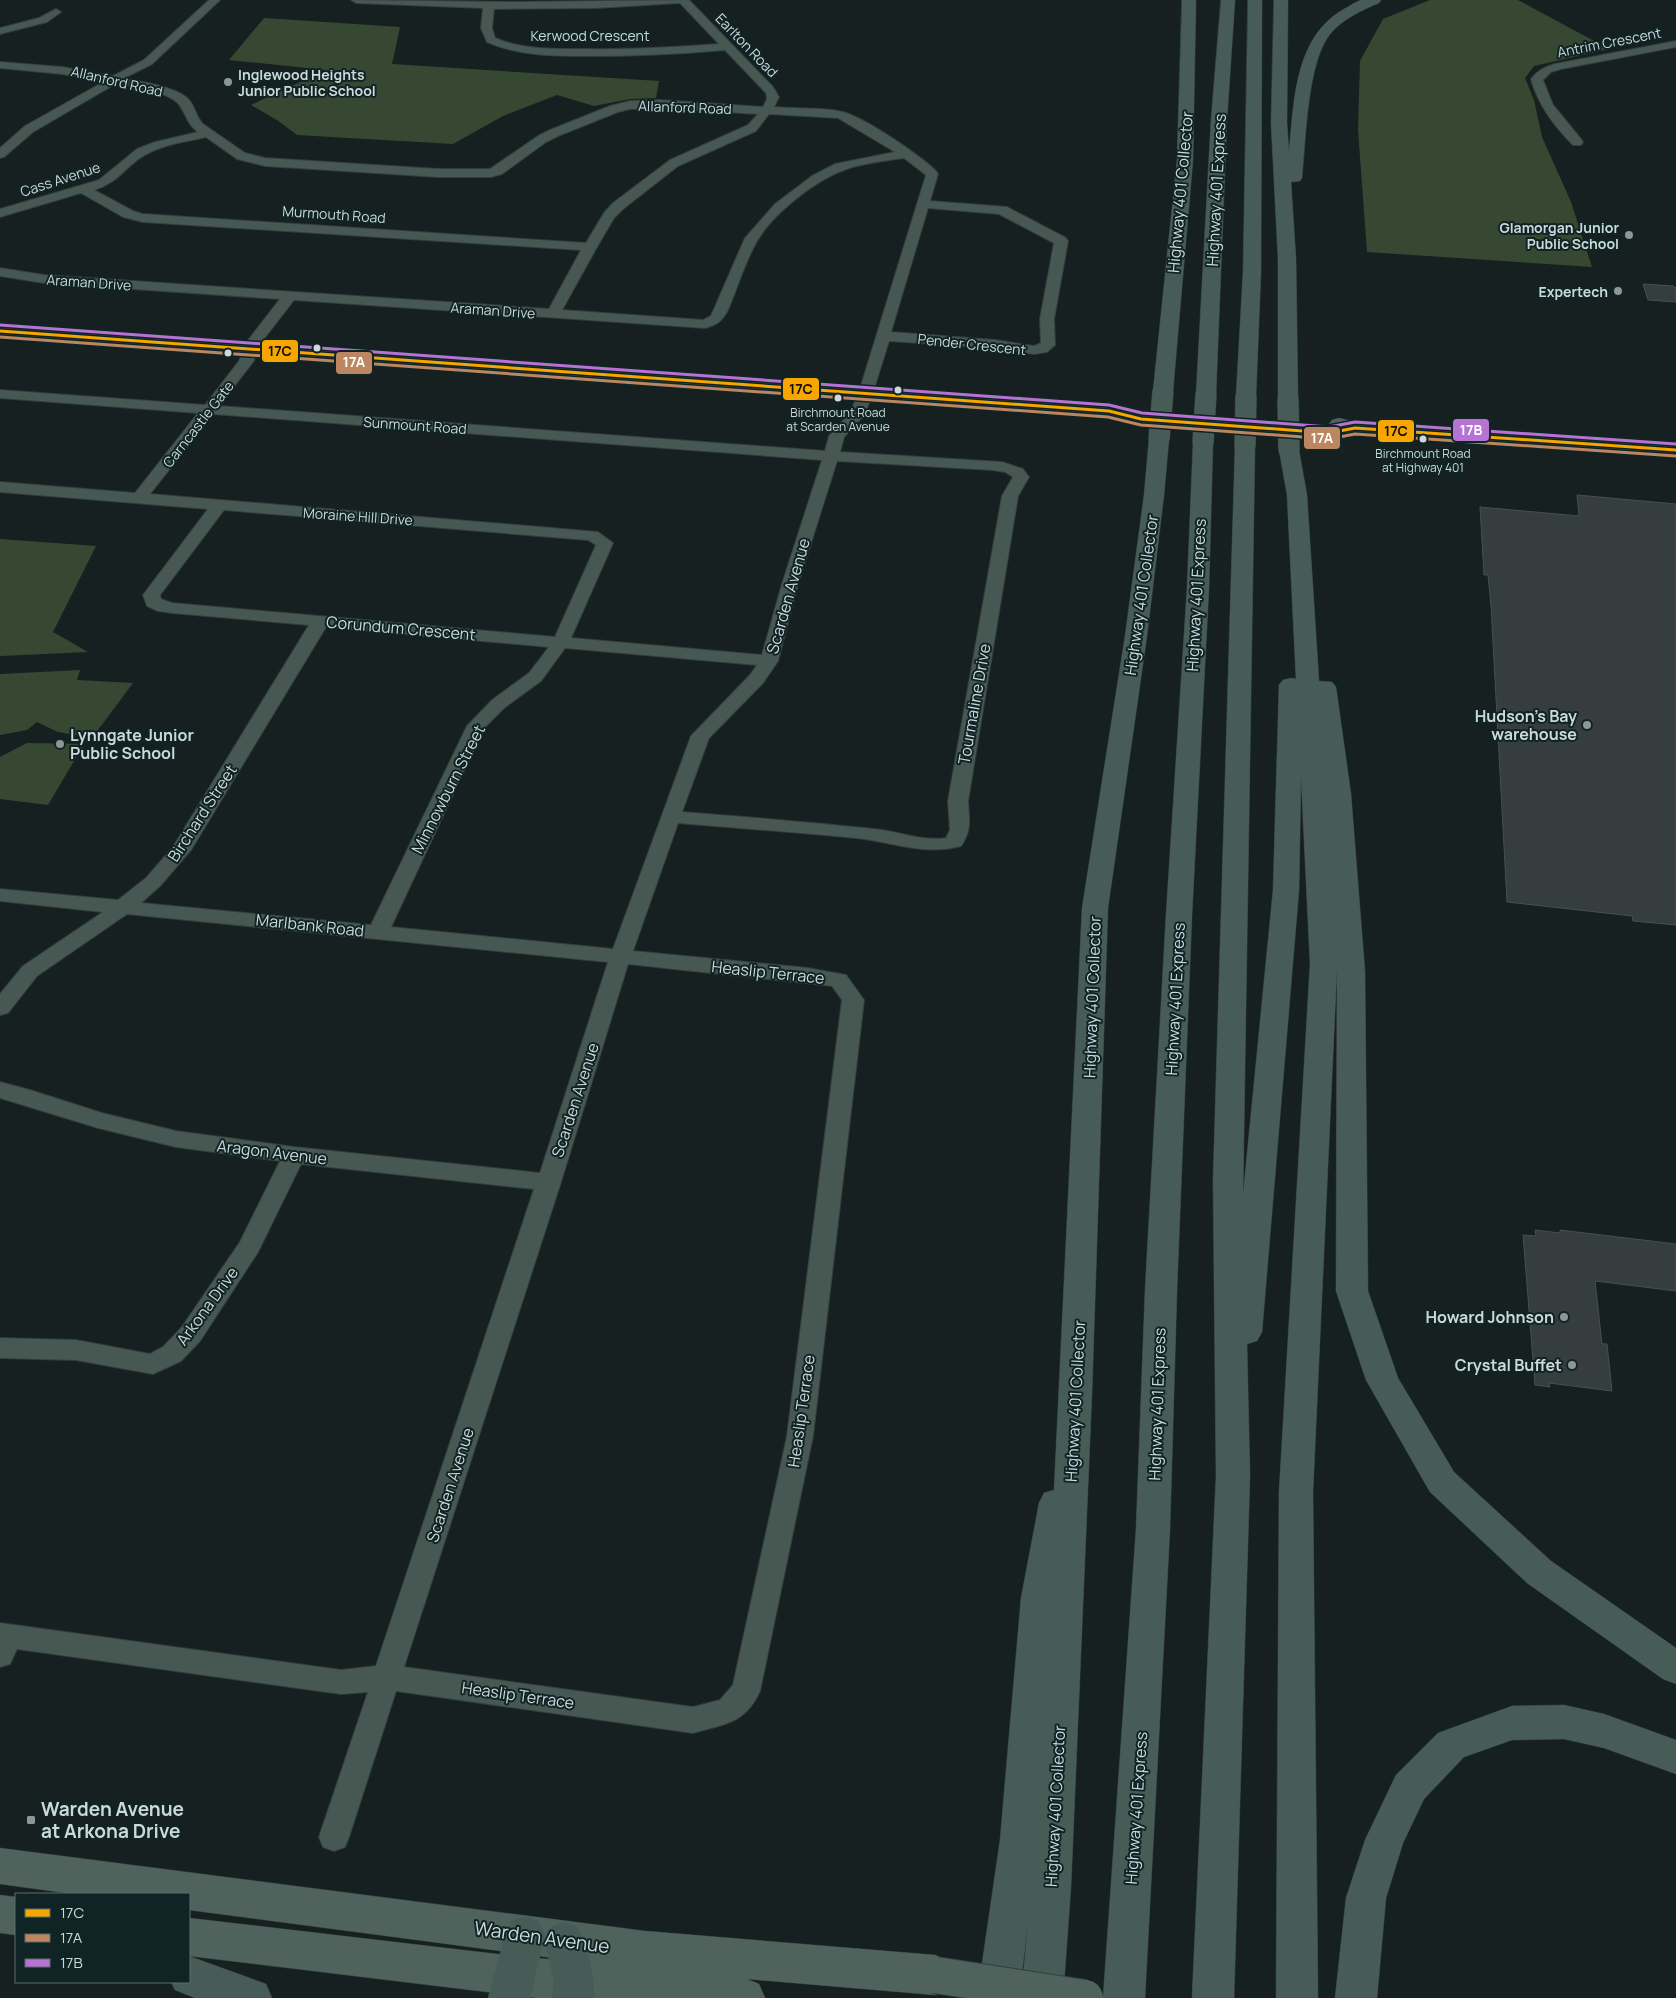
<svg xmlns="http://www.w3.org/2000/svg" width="1676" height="1998" viewBox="0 0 1676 1998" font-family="Manrope,sans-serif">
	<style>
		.green { fill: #374832 }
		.building { fill: #353d3e; stroke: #474f50 }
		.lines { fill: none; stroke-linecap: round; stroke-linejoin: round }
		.street-casing { stroke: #343d3d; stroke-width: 2 }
		.secondary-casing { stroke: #343d3d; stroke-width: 1 }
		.highway-casing { stroke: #343d3d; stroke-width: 1 }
		.street { fill: #475752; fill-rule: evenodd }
		.secondary { fill: #4f635c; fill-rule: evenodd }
		.highway { fill: #475c57; fill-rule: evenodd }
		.secondary-bridge-casing { stroke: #343d3d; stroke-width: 38; stroke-linecap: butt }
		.highway-bridge-casing { stroke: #343d3d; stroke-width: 22; stroke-linecap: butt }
		.secondary-bridge { stroke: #4f635c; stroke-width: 36 }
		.highway-bridge { stroke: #475c57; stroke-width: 21 }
		.bus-1-casing { stroke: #112425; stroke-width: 6 }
		.bus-2-casing { stroke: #112425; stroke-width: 6 }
		.bus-3-casing { stroke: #112425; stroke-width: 6 }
		.bus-1 { stroke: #f7a600; stroke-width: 3 }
		.bus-2 { stroke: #bb8660; stroke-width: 3 }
		.bus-3 { stroke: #b673d3; stroke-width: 3 }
		.poi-dot { fill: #8c9898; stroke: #112425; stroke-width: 2 }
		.bus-dot { fill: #ccd8d9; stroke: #112425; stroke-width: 2 }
		.labels { text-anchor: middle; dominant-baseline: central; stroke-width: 4; stroke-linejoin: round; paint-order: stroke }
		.far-bus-label { font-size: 12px; fill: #ccd8d9; stroke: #112425 }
		.far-street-label { font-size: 14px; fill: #ccd8d9; stroke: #112425 }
		.far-poi-label { font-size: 14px; font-weight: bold; fill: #ccd8d9; stroke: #112425; text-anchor: end }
		.street-label { font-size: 16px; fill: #ccd8d9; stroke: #112425 }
		.poi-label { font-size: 16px; font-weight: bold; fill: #ccd8d9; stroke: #112425; text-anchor: end }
		.near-poi-label { font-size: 19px; font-weight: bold; fill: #ccd8d9; stroke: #112425; text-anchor: start }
		.near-street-label { font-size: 19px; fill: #ccd8d9; stroke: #112425 }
		.line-badge { stroke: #112425; stroke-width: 2 }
		.badge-label { font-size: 14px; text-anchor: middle; font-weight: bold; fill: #fff }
		.pale-badge-label { font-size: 14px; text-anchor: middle; font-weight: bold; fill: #111 }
	</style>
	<rect width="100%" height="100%" fill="#162020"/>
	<!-- green -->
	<g class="green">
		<path d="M1430,0H1518L1609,49L1534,66L1525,78L1534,100L1542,137L1571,202L1592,267L1367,252L1358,130L1360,61L1383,19Z"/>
		<path d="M264,18L400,27L392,64L659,81L656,98L630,99L594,106L557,95L503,116L453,144L297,135L277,120L251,105L326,70L229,60Z"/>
		<path d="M0,539L96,546L53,632L88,652L0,656Z"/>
		<path d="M80,670L77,680L133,683L92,738L58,732L37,722L27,730L0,735V674Z"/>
		<path d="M27,743L84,744L48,805L0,799V757Z"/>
	</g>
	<!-- building -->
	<g class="building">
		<path d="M1643,284L1673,286L1676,288V302L1648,300Z"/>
		<path d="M1577,495L1676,504V925L1633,921L1632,916L1507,902L1491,605L1488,575H1484L1480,507L1579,516Z"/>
		<path d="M1535,1230L1560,1233V1230L1676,1244V1291L1595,1281L1602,1344H1607L1612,1391L1549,1383L1550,1387L1535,1385L1523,1235L1536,1236Z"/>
	</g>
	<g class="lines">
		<defs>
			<g id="street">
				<path d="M209,0H220L152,64L124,78C141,82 180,87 190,101C196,109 196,117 203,124L245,153L265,158L438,169H490L538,136L550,130L610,106L630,101L660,100L763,107L767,99L766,93L725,50C680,54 634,56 588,56C554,56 519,56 487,42L481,28L483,8L356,3L351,0L516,2L689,0L773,87L779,97L774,107C794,109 825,107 843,112C865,118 920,155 936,171L938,174L930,201L1007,207L1066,238L1068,241L1054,319L1055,345L1047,352L1034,354L995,348L889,341L873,392L865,414L844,437L840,452L1002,462L1023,469L1029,477L1018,496L968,801C969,820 972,830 961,846C924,856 894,842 856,838C797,832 737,828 678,823L633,951L808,968L846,975L864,1000L813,1436L760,1691C745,1724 724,1724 693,1733L396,1691L349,1837L345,1847L334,1851L323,1847L319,1837L368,1692L341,1694L17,1649L10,1664L0,1667V1623L341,1670L376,1666L534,1189L301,1164L258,1252L200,1341L181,1361L153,1374L76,1360L0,1358V1338L76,1340L150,1354L163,1347L182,1327L240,1242L280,1161L176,1147L98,1128L0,1098V1082L30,1090L102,1113L176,1131L294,1147L540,1173L608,962L127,914L37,976L8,1013L0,1015V994L23,966L103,912L0,901V889L118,900L146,878L173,847L309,625L172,613L158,611L147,606L143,595L208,509L0,492V482L135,493L198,413L0,398V390L205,405L239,361L249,339L280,299L44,283L0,276V268L44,275L549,309L581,250L143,222L123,217L81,193L0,217V209L99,180L137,149L155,142L198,132C187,124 187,116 180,106C173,93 132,86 117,83L33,132L4,157L0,158V148L25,126L105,81L62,74L0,68V62L62,67L113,76L144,60ZM680,3L719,44C675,47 630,50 585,49C555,49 523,50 495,38L492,28L494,9L596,8ZM660,108L758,114L748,125L670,160L613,203L604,213L586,243L143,214L133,211L94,190C120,182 124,167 145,155C164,144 185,142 206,137L237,159L265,166L438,177H491L502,174L546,142L558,136L618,112L630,109ZM769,114L838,118L895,152L835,164L812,176L775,204L745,238L711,316L703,320L562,310L597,247L614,218L623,209L678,166L756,131ZM904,158L926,175L859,392L850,413L829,436L825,451L219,406L253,362L263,340L294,300L705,328C716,325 721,322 727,312C737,290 746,258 759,238C774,213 816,180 844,170C863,163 884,161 904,158ZM928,208L999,214L1054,243L1040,319L1041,343L1034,346L995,340L891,332ZM213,414L822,460L782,584L762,655L571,638L613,543L598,532L150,494ZM837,461L992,470L1005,472L1013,477L1002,496L948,801L950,830L946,838C922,842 898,831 874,829C810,822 746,817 682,812L709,738L763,683L778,661L798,584ZM224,510L588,540L596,545L555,637L172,603L161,599L160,595ZM326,627L549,647L529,673L492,700L467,726L371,925L141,903L160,886L191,850ZM565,648L757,665L750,675L691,736L613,949L391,927L484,728L504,708L541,681ZM628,964L832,986L842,1000L787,1436L733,1685L720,1700L693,1707L404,1667L561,1182Z"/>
				<path d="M56,9L61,12L47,22L0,34V28L39,18Z"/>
				<path d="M1676,41V47L1561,69L1551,72L1543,80L1553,105L1581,139L1583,142L1581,145H1573C1554,126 1538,105 1531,79C1538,70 1545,67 1555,64Z"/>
			</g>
			<g id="secondary">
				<path d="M0,325L1109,405L1141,413L1329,427H1331L1329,424L1332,420L1339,418L1355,422L1676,444V456L1355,434L1329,439L1141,425L1109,417L0,337Z"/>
				<path d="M0,1848L645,1931L935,1955L949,1961L955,1975L949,1989L935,1995L747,1979L759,1984L765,1998H536L189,1956V1918L514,1956L592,1963L189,1910V1894H73L0,1884Z"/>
				<path d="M0,1895L16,1897V1935L0,1933Z"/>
			</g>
			<g id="highway">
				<path d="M1182,0H1196L1193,160L1173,391L1170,395L1163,397L1156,395L1153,391L1177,160Z"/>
				<path d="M1221,0H1235L1227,120L1216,394L1213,398L1206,400L1199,398L1196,394L1211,120Z"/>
				<path d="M1248,0H1262L1261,272L1256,396L1253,400L1246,402L1239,400L1236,396L1243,272Z"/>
				<path d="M1274,0H1288L1287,123L1289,153C1294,102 1294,37 1344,9C1350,6 1356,1 1362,0C1367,0 1375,0 1381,0L1379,3C1362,10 1343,19 1331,33C1307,61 1306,141 1302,178L1300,181L1291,182L1296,259L1298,399L1295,403L1288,405L1281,403L1278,399V259L1271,123Z"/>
				<path d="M1159,433L1166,435L1169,439L1164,495L1147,636L1108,908L1092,1393L1071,1887L1063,1998H1021L1028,1923L1019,1998H977L1000,1840L1021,1598L1039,1503L1044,1493L1054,1490L1082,908L1125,636L1144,495L1149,439L1152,435Z"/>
				<path d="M1203,437L1210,439L1213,443L1209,588L1192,915L1177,1290L1170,1529L1145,1998H1103L1136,1529L1145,1290L1166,915L1187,588L1193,443L1196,439Z"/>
				<path d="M1245,440L1252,442L1255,446L1243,1195L1273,890L1279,685L1283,680L1291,678L1296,679L1287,495L1279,450L1282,446L1289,444L1296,446L1299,450L1307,495L1319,681L1332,682L1336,687L1351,794L1365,972L1368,1291L1398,1378L1454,1472L1551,1561L1676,1648V1684L1663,1679L1527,1583L1430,1492L1366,1380L1336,1291L1337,969L1313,1492L1318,1998H1276L1279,1492L1310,964L1301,777L1299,890L1262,1332L1257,1341L1247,1344L1250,1476L1234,1998H1192L1216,1476L1213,1181L1235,446L1238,442Z"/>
				<path d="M1564,1705L1604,1714L1676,1740V1774L1604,1748L1564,1739L1512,1740L1464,1757L1424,1799L1403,1843L1386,1898L1377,1998H1335L1346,1898L1365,1840L1396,1775L1438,1733L1512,1706Z"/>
				<path d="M525,1916L539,1921L545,1935L530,1998H488L505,1935L511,1921Z"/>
				<path d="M564,1922L578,1927C588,1950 595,1974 594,1998H552L554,1981L544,1941L550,1927Z"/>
				<path d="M189,1956L266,1984L272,1998H195L175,1990L171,1982H189Z"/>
			</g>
		</defs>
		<!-- street casing -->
		<use href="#street" class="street-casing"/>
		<!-- secondary casing -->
		<use href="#secondary" class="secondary-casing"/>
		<!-- highway casing -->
		<use href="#highway" class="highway-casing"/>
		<!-- street -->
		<use href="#street" class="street"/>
		<!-- secondary -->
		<use href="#secondary" class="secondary"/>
		<!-- highway -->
		<use href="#highway" class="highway"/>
		<defs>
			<path id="secondary-bridge" d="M935,1975L1085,1998"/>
			<g id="highway-bridge">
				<path d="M1288,399L1289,450"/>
				<path d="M1159,439L1163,391"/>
				<path d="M1203,443L1206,394"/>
				<path d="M1245,446L1246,396"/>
			</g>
		</defs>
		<!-- secondary-bridge casing -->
		<use href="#secondary-bridge" class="secondary-bridge-casing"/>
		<!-- highway-bridge casing -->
		<use href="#highway-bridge" class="highway-bridge-casing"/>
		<!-- secondary-bridge -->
		<use href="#secondary-bridge" class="secondary-bridge"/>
		<!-- highway-bridge -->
		<use href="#highway-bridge" class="highway-bridge"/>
		<defs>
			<path id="bus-1" d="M0,331L1109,411L1141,419L1329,433L1355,428L1676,450"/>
			<path id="bus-2" d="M0,337L1108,417L1141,425L1329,439L1355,434L1676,456"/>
			<path id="bus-3" d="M0,325L1109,405L1142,413L1329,427L1355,422L1676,444"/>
		</defs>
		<!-- bus-1 casing -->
		<use href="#bus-1" class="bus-1-casing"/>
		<!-- bus-2 casing -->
		<use href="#bus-2" class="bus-2-casing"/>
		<!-- bus-3 casing -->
		<use href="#bus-3" class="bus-3-casing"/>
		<!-- bus-1 -->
		<use href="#bus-1" class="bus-1"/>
		<!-- bus-2 -->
		<use href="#bus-2" class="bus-2"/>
		<!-- bus-3 -->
		<use href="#bus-3" class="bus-3"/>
	</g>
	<!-- markers -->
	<g class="poi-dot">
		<circle cx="228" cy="82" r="5"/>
		<circle cx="1629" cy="235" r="5"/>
		<circle cx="1618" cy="291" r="5"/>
		<circle cx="1587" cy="725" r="5"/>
		<circle cx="60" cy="744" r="5"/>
		<circle cx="1564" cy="1317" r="5"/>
		<circle cx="1572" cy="1365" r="5"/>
		<rect x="26" y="1815" width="10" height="10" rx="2.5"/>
	</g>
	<g class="bus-dot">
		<circle cx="317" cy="348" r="4.5"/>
		<circle cx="228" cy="353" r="4.5"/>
		<circle cx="898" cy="390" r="4.5"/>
		<circle cx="838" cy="398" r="4.5"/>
		<circle cx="1423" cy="439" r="4.5"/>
	</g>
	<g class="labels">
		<!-- far-bus labels -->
		<g class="far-bus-label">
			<text x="838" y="412">Birchmount Road<tspan x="838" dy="14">at Scarden Avenue</tspan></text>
			<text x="1423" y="453">Birchmount Road<tspan x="1423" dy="14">at Highway 401</tspan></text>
		</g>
		<!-- far-street labels -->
		<g class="far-street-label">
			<text x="590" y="35">Kerwood Crescent</text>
			<text transform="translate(1609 42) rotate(-11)">Antrim Crescent</text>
			<text transform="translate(747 45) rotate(46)">Earlton Road</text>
			<text transform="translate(117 81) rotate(13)">Allanford Road</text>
			<text transform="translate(685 107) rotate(2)">Allanford Road</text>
			<text transform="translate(60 179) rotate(-18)">Cass Avenue</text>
			<text transform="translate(334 214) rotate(4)">Murmouth Road</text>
			<text transform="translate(89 282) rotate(4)">Araman Drive</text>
			<text transform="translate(493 310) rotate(4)">Araman Drive</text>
			<text transform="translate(972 344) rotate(6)">Pender Crescent</text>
			<text transform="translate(198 424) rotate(-52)">Carncastle Gate</text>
			<text transform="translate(415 425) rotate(4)">Sunmount Road</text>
			<text transform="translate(358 516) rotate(4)">Moraine Hill Drive</text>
		</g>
		<!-- far-poi labels -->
		<g class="far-poi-label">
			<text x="238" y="74" text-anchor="start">Inglewood Heights<tspan x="238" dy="16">Junior Public School</tspan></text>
			<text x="1619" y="227">Glamorgan Junior<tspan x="1619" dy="16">Public School</tspan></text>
			<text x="1608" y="291">Expertech</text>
		</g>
		<!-- street labels -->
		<g class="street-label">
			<text transform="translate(1216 190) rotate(-87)">Highway 401 Express</text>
			<text transform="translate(1180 192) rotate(-85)">Highway 401 Collector</text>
			<text transform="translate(1141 595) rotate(-82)">Highway 401 Collector</text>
			<text transform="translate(1196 595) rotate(-87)">Highway 401 Express</text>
			<text transform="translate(788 596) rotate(-74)">Scarden Avenue</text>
			<text transform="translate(401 628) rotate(5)">Corundum Crescent</text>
			<text transform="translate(974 704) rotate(-80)">Tourmaline Drive</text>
			<text transform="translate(448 789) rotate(-63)">Minnowburn Street</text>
			<text transform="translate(202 813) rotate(-57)">Birchard Street</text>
			<text transform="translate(310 925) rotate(6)">Marlbank Road</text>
			<text transform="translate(768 972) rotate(6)">Heaslip Terrace</text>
			<text transform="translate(1092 997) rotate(-88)">Highway 401 Collector</text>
			<text transform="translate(1175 999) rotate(-87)">Highway 401 Express</text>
			<text transform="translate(575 1100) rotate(-72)">Scarden Avenue</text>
			<text transform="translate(272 1152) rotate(7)">Aragon Avenue</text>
			<text transform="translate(207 1306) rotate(-54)">Arkona Drive</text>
			<text transform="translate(1075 1401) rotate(-87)">Highway 401 Collector</text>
			<text transform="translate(1157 1404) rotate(-88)">Highway 401 Express</text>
			<text transform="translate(801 1411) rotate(-82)">Heaslip Terrace</text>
			<text transform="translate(450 1485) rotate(-72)">Scarden Avenue</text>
			<text transform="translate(518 1695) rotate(8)">Heaslip Terrace</text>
			<text transform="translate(1055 1806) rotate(-87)">Highway 401 Collector</text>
			<text transform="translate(1136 1808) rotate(-86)">Highway 401 Express</text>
		</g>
		<!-- poi labels -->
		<g class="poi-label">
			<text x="1577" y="716">Hudson's Bay<tspan x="1577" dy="18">warehouse</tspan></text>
			<text x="70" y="735" text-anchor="start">Lynngate Junior<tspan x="70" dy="18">Public School</tspan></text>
			<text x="1554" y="1317">Howard Johnson</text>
			<text x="1562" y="1365">Crystal Buffet</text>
		</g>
		<!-- near-poi labels -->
		<g class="near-poi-label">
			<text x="41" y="1809">Warden Avenue<tspan x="41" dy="22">at Arkona Drive</tspan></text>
		</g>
		<!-- near-street labels -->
		<g class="near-street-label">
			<text transform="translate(542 1937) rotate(8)">Warden Avenue</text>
		</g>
	</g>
	<g class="line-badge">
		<rect x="261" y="339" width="38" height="24" rx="5" fill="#f7a600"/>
		<rect x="335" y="351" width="38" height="24" rx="5" fill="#bb8660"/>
		<rect x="782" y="377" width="38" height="24" rx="5" fill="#f7a600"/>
		<rect x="1452" y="418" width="38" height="24" rx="5" fill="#b673d3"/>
		<rect x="1377" y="419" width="38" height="24" rx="5" fill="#f7a600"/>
		<rect x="1303" y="426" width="38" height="24" rx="5" fill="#bb8660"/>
	</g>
	<g class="badge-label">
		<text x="354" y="367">17A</text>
		<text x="1471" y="435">17B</text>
		<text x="1322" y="443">17A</text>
	</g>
	<g class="pale-badge-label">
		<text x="280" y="356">17C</text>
		<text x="801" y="394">17C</text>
		<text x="1396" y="436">17C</text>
	</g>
	<!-- legend -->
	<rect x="15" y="1893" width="175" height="90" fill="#112425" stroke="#5c6c6d"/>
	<rect x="25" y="1909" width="25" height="8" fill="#f7a600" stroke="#5c6c6d"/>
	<text x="60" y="1918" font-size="15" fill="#ccd8d9">17C</text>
	<rect x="25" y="1934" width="25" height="8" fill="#bb8660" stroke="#5c6c6d"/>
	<text x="60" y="1943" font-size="15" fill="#ccd8d9">17A</text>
	<rect x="25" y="1959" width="25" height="8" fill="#b673d3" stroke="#5c6c6d"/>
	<text x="60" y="1968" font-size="15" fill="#ccd8d9">17B</text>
</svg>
